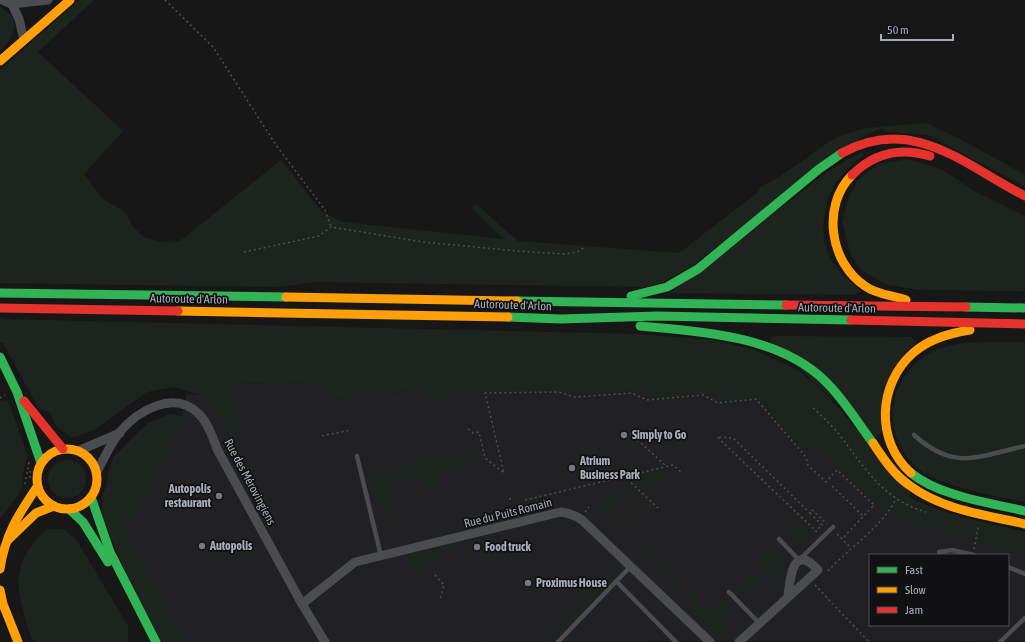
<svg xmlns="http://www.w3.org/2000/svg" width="1025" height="642" viewBox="0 0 1025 642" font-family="'Asap Condensed',sans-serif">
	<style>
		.built { fill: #212123; fill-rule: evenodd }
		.green { fill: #1d241e }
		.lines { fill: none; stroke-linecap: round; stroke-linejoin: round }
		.path { stroke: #4d4e52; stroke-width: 1.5; stroke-dasharray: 2 3; stroke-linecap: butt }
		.lane { stroke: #4b4c50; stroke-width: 4.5 }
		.street { stroke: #4b4c50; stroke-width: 9 }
		.fast { stroke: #30b455; stroke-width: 9 }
		.slow { stroke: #ff9f0a; stroke-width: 9 }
		.jam { stroke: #e5322d; stroke-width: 9 }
		.poi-dot { fill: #757880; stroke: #111113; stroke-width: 1.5 }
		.labels { text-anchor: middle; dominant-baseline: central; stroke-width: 3.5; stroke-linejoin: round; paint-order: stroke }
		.street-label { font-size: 12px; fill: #a8adb8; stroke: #111113 }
		.poi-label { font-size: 12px; font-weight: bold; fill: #a8adb8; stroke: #111113; text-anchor: start }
	</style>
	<rect width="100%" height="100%" fill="#171717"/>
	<!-- built -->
	<path class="built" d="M317,382L339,400L384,389L386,396L413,389L423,393L426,403L464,393L559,392L573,389L575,397L645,390L647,400L716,394L718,402L756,399L806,457L815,445L885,512L890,508L1025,557V641L185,642L121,524L138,514L182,416L186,394L200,395L214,406L223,420L231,443L239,423L244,419L230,394L229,384ZM870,555H1008V625H870Z"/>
	<!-- green -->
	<g class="green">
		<path d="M79,0H94L38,52L123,131L84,174L103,199L126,213L133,227L144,237L160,242L180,241L281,160L322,212L343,222L503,239L471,207L476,204L518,241L679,253L757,193L759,188L779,177L835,138L865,128L926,123L960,139L1025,175V187L929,135L885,132L882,128L864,136L693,265L665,281L647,287L314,282L280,287L0,283V70Z"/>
		<path d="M0,7C23,19 15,36 0,51Z"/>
		<path d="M862,153L864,155C856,162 848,168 841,176C825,193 818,232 828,254C834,269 849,281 861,291L853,295L669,293L821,177L846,160Z"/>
		<path d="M908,159L941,169L974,191L1025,216V291L921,290L887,285L861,270L851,255L842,223L848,199L857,181L877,164Z"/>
		<path d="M0,319L638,334L714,340L752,349L798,370L828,396L911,493L909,497C945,516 986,522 1025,532V557L976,539L896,520L890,509L885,512L876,505L816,446L806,457L756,399L718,403L716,394L647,400L644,390L575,397L573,389L559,392L464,393L426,403L423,393L414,395L412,389L386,396L384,389L339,400L317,382L229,384L230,394L244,419L239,423L231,443L223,420L214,406L200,395L174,387L147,392L94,430L72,438L56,426L50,412L39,409L3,343H0Z"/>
		<path d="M771,336L912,337L916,342L907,350L881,434L876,438L770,342Z"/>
		<path d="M980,342H1025V502C995,496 949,488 923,472C910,464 903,452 897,439C882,404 904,363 938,349C952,344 966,343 980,342Z"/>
		<path d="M2,400L8,401L28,456L24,468L22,487L18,495L0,519V401Z"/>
		<path d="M170,414L182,416L138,514L121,524L185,642H162L128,579L102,516V495L107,485L108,472L114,456L148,423Z"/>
		<path d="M480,446L483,460L436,471L440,487L423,491L420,475L387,483L397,525L390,527L384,502L376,504L368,473Z"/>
		<circle cx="67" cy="479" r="19"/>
		<path d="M674,468L647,495L630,478Z"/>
		<path d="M627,481L645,497L616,526L612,522L614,519L638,496L627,487L602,513L599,510Z"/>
		<path d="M788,510L809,531L795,545L784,533L796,521L786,512Z"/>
		<path d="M47,529H63L76,539L128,626V642H35L31,637C17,590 7,566 47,529Z"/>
		<path d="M633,538L710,612L725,598L732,605L719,618L735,634C718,642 702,622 692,612L691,599L631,540Z"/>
		<path d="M457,544L458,549L453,554L448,550L422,571L426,578L421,577L407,559L410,555Z"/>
		<path d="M773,544L784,555L781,567V587L756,562Z"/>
		<path d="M618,567L617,573L552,642H545Z"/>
		<path d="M752,570L759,577L742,595L735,587Z"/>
	</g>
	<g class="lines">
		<!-- path -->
		<g class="path">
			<path d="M165,0L213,47L276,145L325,210L331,227"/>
			<path d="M244,252L319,236L331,227L423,242L517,251L564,254L577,252L585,247"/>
			<path d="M0,398L5,395"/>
			<path d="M813,408C822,416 831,425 839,434C864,467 883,500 926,512"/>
			<path d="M468,429L473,433L479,432L485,458L504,473L485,393L559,392L575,397L631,393L647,400L703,395L718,403L756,399L806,457L808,465L826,482L837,470L874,505L842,539"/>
			<path d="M630,433L666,466"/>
			<path d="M322,436L351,430"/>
			<path d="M624,476L658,508"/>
			<path d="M30,478V468"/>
			<path d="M25,484L29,462"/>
			<path d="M832,486L863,516"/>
			<path d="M510,498L511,503"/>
			<path d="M525,500L673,465L682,473"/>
			<path d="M585,512L589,507"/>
			<path d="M810,513L822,525L816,531"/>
			<path d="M817,532L717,437L733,438L810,513L812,510L827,524"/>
			<path d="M837,534L851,548"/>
			<path d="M974,549L978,527"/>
			<path d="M828,571C849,548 882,527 896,499"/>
			<path d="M435,575L444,585L440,600"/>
			<path d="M815,585L869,642"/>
		</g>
		<!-- lane -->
		<g class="lane">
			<path d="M914,435C955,472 978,456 1025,446"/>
			<path d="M357,456L381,556"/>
			<path d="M779,539L799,560L833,527"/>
			<path d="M939,552L952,550L974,555"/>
			<path d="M1008,567L1025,574"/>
			<path d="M616,581L676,642"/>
			<path d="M729,592L759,623"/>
			<path d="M558,642L630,567"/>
			<path d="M1000,642L1025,618"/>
		</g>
		<!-- street -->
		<g class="street">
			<path d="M2,0L12,4L48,0"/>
			<path d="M12,4L19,19L24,40"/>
			<path d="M78,451L120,433"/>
			<path d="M96,474C103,460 110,445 119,433C137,411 174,389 199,414C208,423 213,437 217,449L302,604L325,642"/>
			<path d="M302,604L355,562L561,512C570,513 575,515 582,520L710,642"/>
			<path d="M739,642L818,570C793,542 790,578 788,596"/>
		</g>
		<!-- fast -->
		<g class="fast">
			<path d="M0,293L286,297"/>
			<path d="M631,296L667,287L698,269L819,169L842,153"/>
			<path d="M517,301L786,305"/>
			<path d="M966,307L1025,308"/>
			<path d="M508,317L561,319L657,316L851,320"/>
			<path d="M640,326C701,332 777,335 824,380C844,399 857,422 873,443"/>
			<path d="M0,357L17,392L41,463"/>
			<path d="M911,473C939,496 990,503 1025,511"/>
			<path d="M91,497L110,552L156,642"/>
			<path d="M69,509L83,522L108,562"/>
		</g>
		<!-- slow -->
		<g class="slow">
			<path d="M0,61L70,0"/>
			<path d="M852,175C821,206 830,263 865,286C877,295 893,295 906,300"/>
			<path d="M286,297L517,301"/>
			<path d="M178,311L508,317"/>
			<path d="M873,443C883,458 894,475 909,485C942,510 986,515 1025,524"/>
			<circle cx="67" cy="479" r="30"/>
			<path d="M911,473C875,441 878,384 913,353C929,339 950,333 970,330"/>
			<path d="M8,540L36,513L54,506"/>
			<path d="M0,569C5,535 18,515 37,487"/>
			<path d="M0,590L3,604L18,642"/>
		</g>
		<!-- jam -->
		<g class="jam">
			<path d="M842,153C913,114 964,165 1025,196"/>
			<path d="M852,175C874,153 900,147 930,156"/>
			<path d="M786,305L966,307"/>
			<path d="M0,308L178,311"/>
			<path d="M851,320L1025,324"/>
			<path d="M24,401L63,449"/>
		</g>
	</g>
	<!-- markers -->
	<g class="poi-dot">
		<circle cx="624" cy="435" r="4"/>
		<circle cx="572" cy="468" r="4"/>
		<circle cx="219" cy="496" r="4"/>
		<circle cx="202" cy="546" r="4"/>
		<circle cx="477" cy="547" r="4"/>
		<circle cx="528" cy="583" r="4"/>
	</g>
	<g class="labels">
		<!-- street labels -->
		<g class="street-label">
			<text transform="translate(189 299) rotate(1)">Autoroute d'Arlon</text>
			<text transform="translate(513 305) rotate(2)">Autoroute d'Arlon</text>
			<text transform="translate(837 308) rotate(1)">Autoroute d'Arlon</text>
			<text transform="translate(250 482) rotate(62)">Rue des Mérovingiens</text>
			<text transform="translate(508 513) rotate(-14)">Rue du Puits Romain</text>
		</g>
		<!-- poi labels -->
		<g class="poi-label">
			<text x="632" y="435">Simply to Go</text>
			<text x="580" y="461">Atrium<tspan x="580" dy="14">Business Park</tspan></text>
			<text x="211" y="489" text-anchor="end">Autopolis<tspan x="211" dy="14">restaurant</tspan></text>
			<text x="210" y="546">Autopolis</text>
			<text x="485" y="547">Food truck</text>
			<text x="536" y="583">Proximus House</text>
		</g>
	</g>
	<!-- legend -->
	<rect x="869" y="554" width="140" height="72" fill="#111113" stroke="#4d4f55"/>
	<rect x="877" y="567" width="20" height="6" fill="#30b455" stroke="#4d4f55"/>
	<text x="905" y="574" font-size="12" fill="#a8adb8">Fast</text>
	<rect x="877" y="587" width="20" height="6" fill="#ff9f0a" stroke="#4d4f55"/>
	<text x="905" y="594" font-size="12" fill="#a8adb8">Slow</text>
	<rect x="877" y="607" width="20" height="6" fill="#e5322d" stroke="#4d4f55"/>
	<text x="905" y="614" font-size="12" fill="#a8adb8">Jam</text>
	<!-- scale -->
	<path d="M881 34v6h72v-6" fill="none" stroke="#a8adb8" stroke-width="2"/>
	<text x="887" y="34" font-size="12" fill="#a8adb8" stroke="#111113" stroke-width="3" paint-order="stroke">50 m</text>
</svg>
